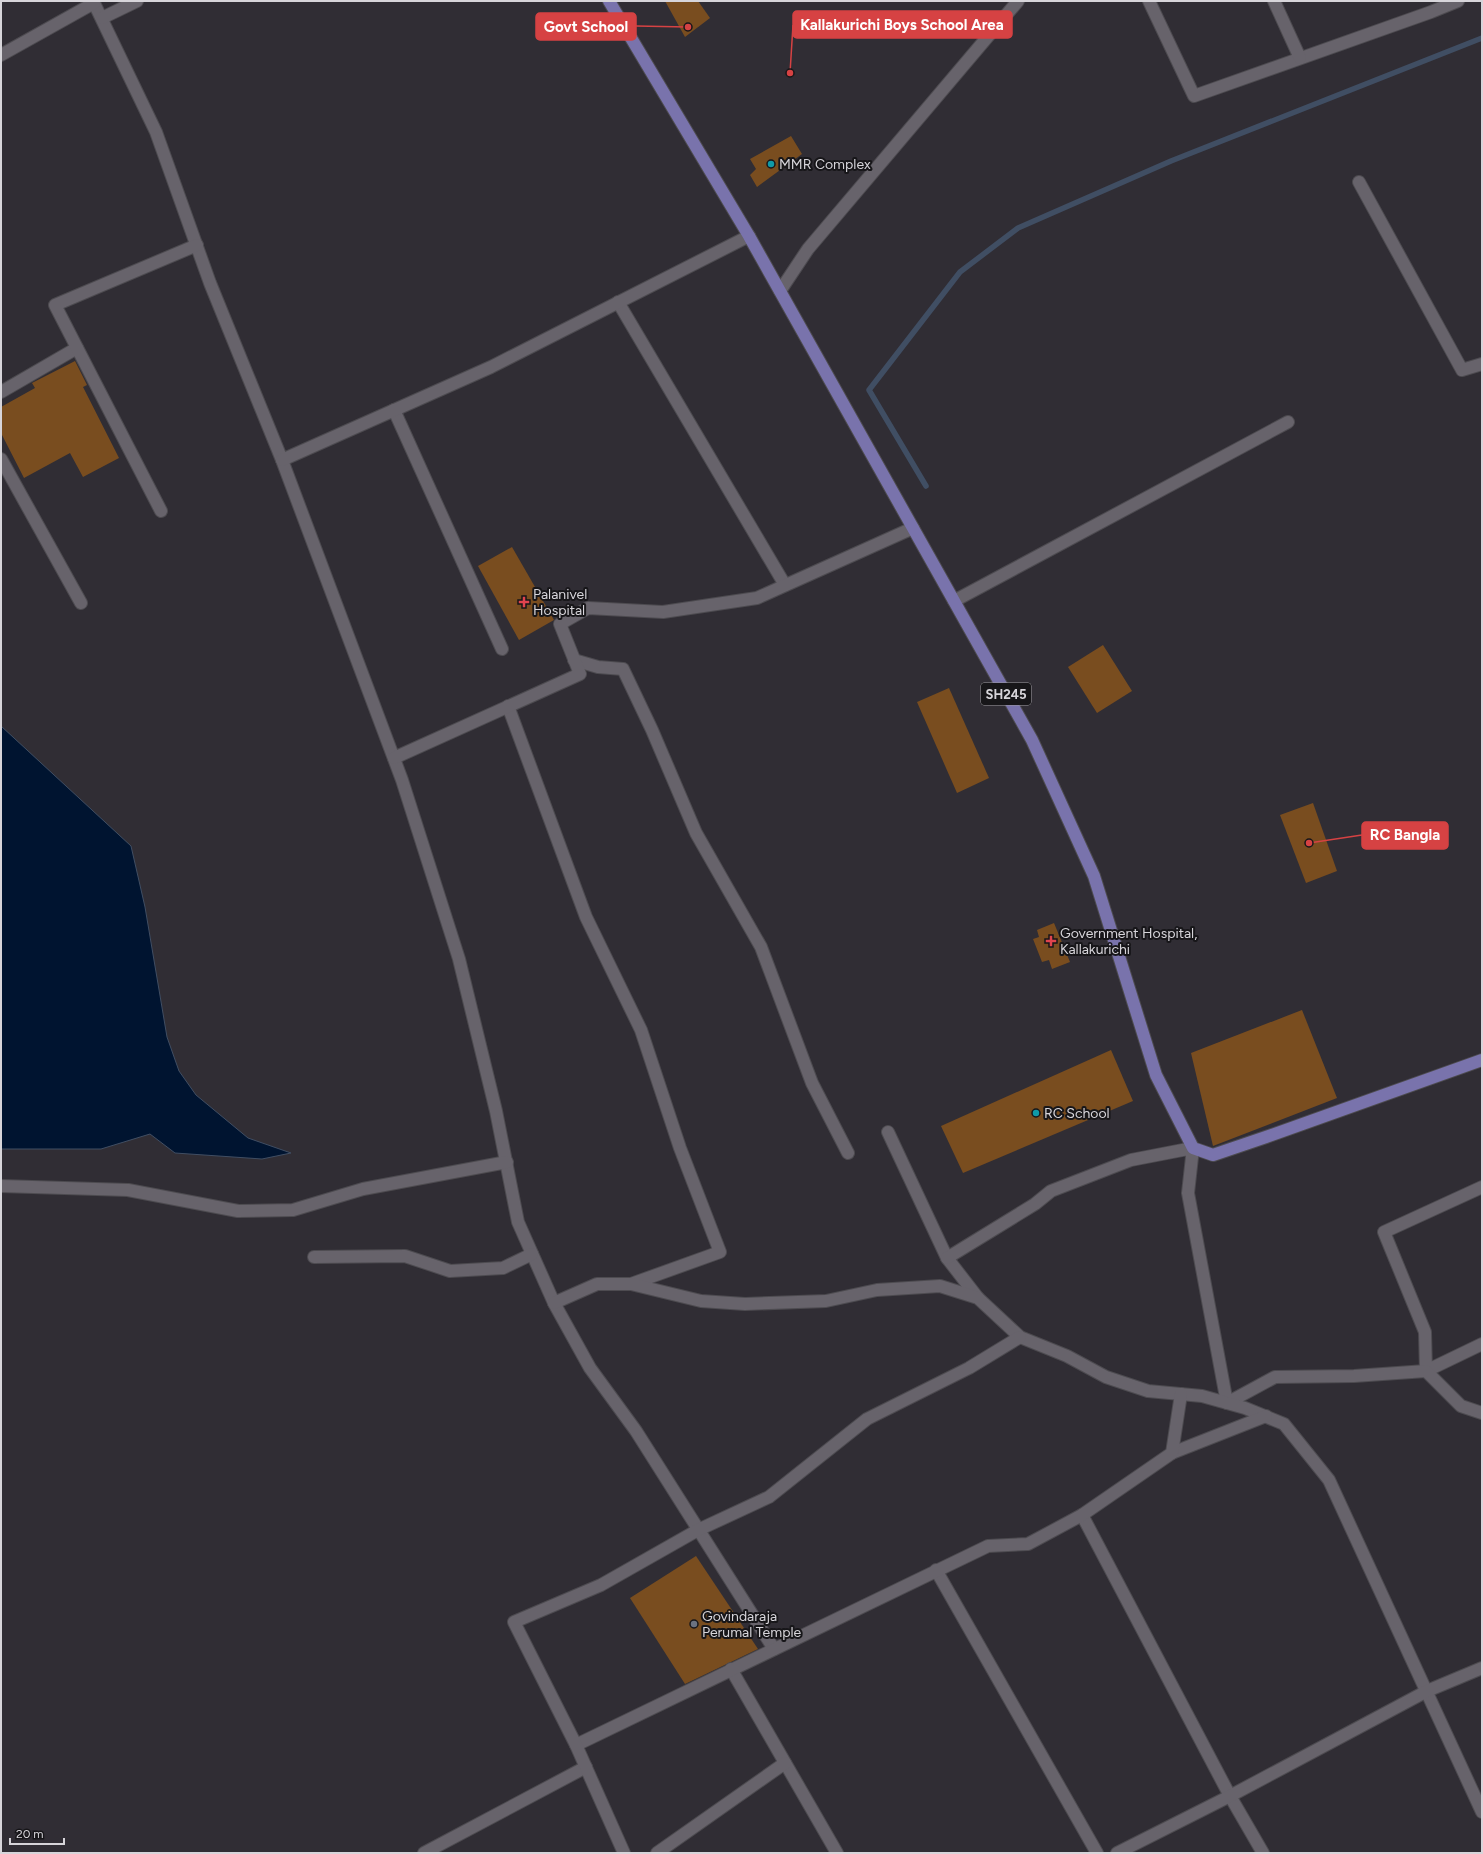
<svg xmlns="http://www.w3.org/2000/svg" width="1483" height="1854" viewBox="0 0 1483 1854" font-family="Figtree,sans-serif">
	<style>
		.water { fill: #001430; stroke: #404e63 }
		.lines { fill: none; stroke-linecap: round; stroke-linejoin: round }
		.stream { stroke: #404e63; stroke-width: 5.5 }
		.building { fill: #794d1f }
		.minor-casing { stroke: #4d4b50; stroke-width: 14 }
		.primary-casing { stroke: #4d4b50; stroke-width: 14 }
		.minor { stroke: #67636b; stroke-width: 12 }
		.primary { stroke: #7973ac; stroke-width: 12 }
		.culture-dot { fill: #0f9aa8; stroke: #171619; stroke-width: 1.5 }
		.health-dot { fill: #e0444e; stroke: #171619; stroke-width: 1.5 }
		.worship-dot { fill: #6b7280; stroke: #171619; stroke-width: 1.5 }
		.labels { text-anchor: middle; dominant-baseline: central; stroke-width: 4; stroke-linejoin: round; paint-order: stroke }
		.shield { fill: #171619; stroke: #9d9ca0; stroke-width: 1 }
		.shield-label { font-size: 13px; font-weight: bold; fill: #d7d5da }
		.poi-label { font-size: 14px; fill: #d7d5da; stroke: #171619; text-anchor: start }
		.leader { fill: none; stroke: #d64243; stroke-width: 1.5 }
		.callout-dot { fill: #d64243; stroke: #171619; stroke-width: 1.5 }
		.callout { fill: #d64243; stroke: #d64243; stroke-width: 1.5 }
		.callout-label { font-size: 15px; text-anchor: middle; font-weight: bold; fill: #fff }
	</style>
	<rect width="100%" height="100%" fill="#302d34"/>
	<!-- water -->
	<path class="water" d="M1,726L131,846L145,907L167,1037L179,1071L196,1095L248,1138L291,1153L262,1159L175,1153L150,1134L101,1149H1Z"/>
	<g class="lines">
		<!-- stream -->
		<path class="stream" d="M926,486L869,390L960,272L1018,228L1171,161L1482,38"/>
	</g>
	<!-- building -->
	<g class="building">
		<path d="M665,1H698L710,18L685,37Z"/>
		<path d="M791,136L802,154L757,187L750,175L756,169L750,159Z"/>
		<path d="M75,361L87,385L83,387L119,458L83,477L70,453L24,478L1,433V407L35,388L32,383Z"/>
		<path d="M512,547L554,620L519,640L478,566Z"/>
		<path d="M1103,645L1132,691L1097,713L1068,667Z"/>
		<path d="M949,688L989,778L957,793L917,702Z"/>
		<path d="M1313,803L1337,871L1306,883L1280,815Z"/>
		<path d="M1054,923L1070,962L1052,969L1049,960L1042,962L1033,939L1039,937L1037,930Z"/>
		<path d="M1302,1010L1337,1098L1213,1146L1191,1053Z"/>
		<path d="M1111,1050L1133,1101L963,1173L941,1126Z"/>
		<path d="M696,1556L758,1649L685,1684L630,1598Z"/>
	</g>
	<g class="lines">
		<defs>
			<g id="minor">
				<path d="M93,1L156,132L210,283L282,460L402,780L459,959L496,1111L518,1222L554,1303L590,1368L636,1431L774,1649"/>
				<path d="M1149,1L1194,96L1431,12L1458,1"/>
				<path d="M1274,1L1300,58"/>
				<path d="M102,18L137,1"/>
				<path d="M1,55L94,3"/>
				<path d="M1359,182L1462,370L1482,364"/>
				<path d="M780,291L808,249L1018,1"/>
				<path d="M618,302L785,585"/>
				<path d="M1,392L77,348"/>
				<path d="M394,410L502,649"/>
				<path d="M1,459L81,603"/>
				<path d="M282,460L491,367L749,236"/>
				<path d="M161,511L55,305L197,245"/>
				<path d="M954,601L1288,422"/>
				<path d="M574,660L598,667L623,669L652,730L696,833L761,947L812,1083L848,1153"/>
				<path d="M508,706L586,917L641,1030L680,1148L720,1252L631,1284"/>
				<path d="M394,758L580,674L560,624L588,608L663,612L757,598L913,528"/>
				<path d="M888,1132L947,1258L978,1298"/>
				<path d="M1,1186L128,1190L238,1211L293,1210L363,1189L507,1162"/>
				<path d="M1482,1187L1384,1232L1425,1332L1426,1371L1482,1344"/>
				<path d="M314,1257L405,1256L450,1271L503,1268L532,1254"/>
				<path d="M947,1258L1035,1204L1051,1191L1131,1160L1193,1148L1188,1193L1227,1403L1275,1377L1354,1376L1426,1371L1461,1406L1482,1413"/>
				<path d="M554,1303L597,1284H631L701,1301L745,1304L826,1301L877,1290L940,1286L978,1298L1020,1337L1067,1356L1106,1377L1148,1391L1202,1396L1245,1408L1284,1424L1329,1480L1482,1812"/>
				<path d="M1172,1453L1266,1416"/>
				<path d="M1082,1515L1230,1796L1263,1853"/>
				<path d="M936,1570L1097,1853"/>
				<path d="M731,1669L837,1853"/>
				<path d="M576,1745L988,1546L1028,1544L1082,1515L1172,1453L1181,1394"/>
				<path d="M424,1853L586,1767"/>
				<path d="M624,1853L576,1745L514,1622L601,1585L698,1530L769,1497L867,1419L969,1368L1020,1337"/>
				<path d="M657,1853L785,1763"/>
				<path d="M1117,1853L1230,1796L1427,1691L1482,1668"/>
			</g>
			<path id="primary" d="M609,1L749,236L1032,740L1094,876L1156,1075L1193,1148L1213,1155L1266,1137L1482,1060"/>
		</defs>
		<!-- minor casing -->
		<use href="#minor" class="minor-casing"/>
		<!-- primary casing -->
		<use href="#primary" class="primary-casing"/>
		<!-- minor -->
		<use href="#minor" class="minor"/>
		<!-- primary -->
		<use href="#primary" class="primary"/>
	</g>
	<!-- markers -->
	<g class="culture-dot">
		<circle cx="771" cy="164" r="4"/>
		<circle cx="1036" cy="1113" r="4"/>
	</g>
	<g class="health-dot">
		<path d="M522 596h4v4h4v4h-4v4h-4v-4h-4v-4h4z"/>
		<path d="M1049 935h4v4h4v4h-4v4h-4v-4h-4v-4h4z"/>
	</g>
	<circle class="worship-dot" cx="694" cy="1624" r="4"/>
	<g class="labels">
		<!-- shield labels -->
		<rect class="shield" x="981" y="683" width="50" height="22" rx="3"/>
		<g class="shield-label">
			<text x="1006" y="694">SH245</text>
		</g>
		<!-- poi labels -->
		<g class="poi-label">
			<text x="779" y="164">MMR Complex</text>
			<text x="533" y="594">Palanivel<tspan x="533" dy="16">Hospital</tspan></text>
			<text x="1060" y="933">Government Hospital,<tspan x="1060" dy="16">Kallakurichi</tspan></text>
			<text x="1044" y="1113">RC School</text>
			<text x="702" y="1616">Govindaraja<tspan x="702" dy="16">Perumal Temple</tspan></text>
		</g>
	</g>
	<!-- callouts -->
	<path class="leader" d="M790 73L793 25M688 27L636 26M1309 843L1362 835"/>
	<g class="callout-dot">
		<circle cx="790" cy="73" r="4"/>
		<circle cx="688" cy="27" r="4"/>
		<circle cx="1309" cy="843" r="4"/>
	</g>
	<g class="callout">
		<rect x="793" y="11" width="219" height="27" rx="4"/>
		<rect x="536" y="13" width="100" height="27" rx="4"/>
		<rect x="1362" y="822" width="86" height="27" rx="4"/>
	</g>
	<g class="callout-label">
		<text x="902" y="30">Kallakurichi Boys School Area</text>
		<text x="586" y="32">Govt School</text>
		<text x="1405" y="840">RC Bangla</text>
	</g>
	<!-- border -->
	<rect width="1483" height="1854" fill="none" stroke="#d7d5da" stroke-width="4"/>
	<!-- scale -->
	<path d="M10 1838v6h54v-6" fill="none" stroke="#d7d5da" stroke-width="2"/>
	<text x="16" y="1838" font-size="12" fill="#d7d5da" stroke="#171619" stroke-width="3" paint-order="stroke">20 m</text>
</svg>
